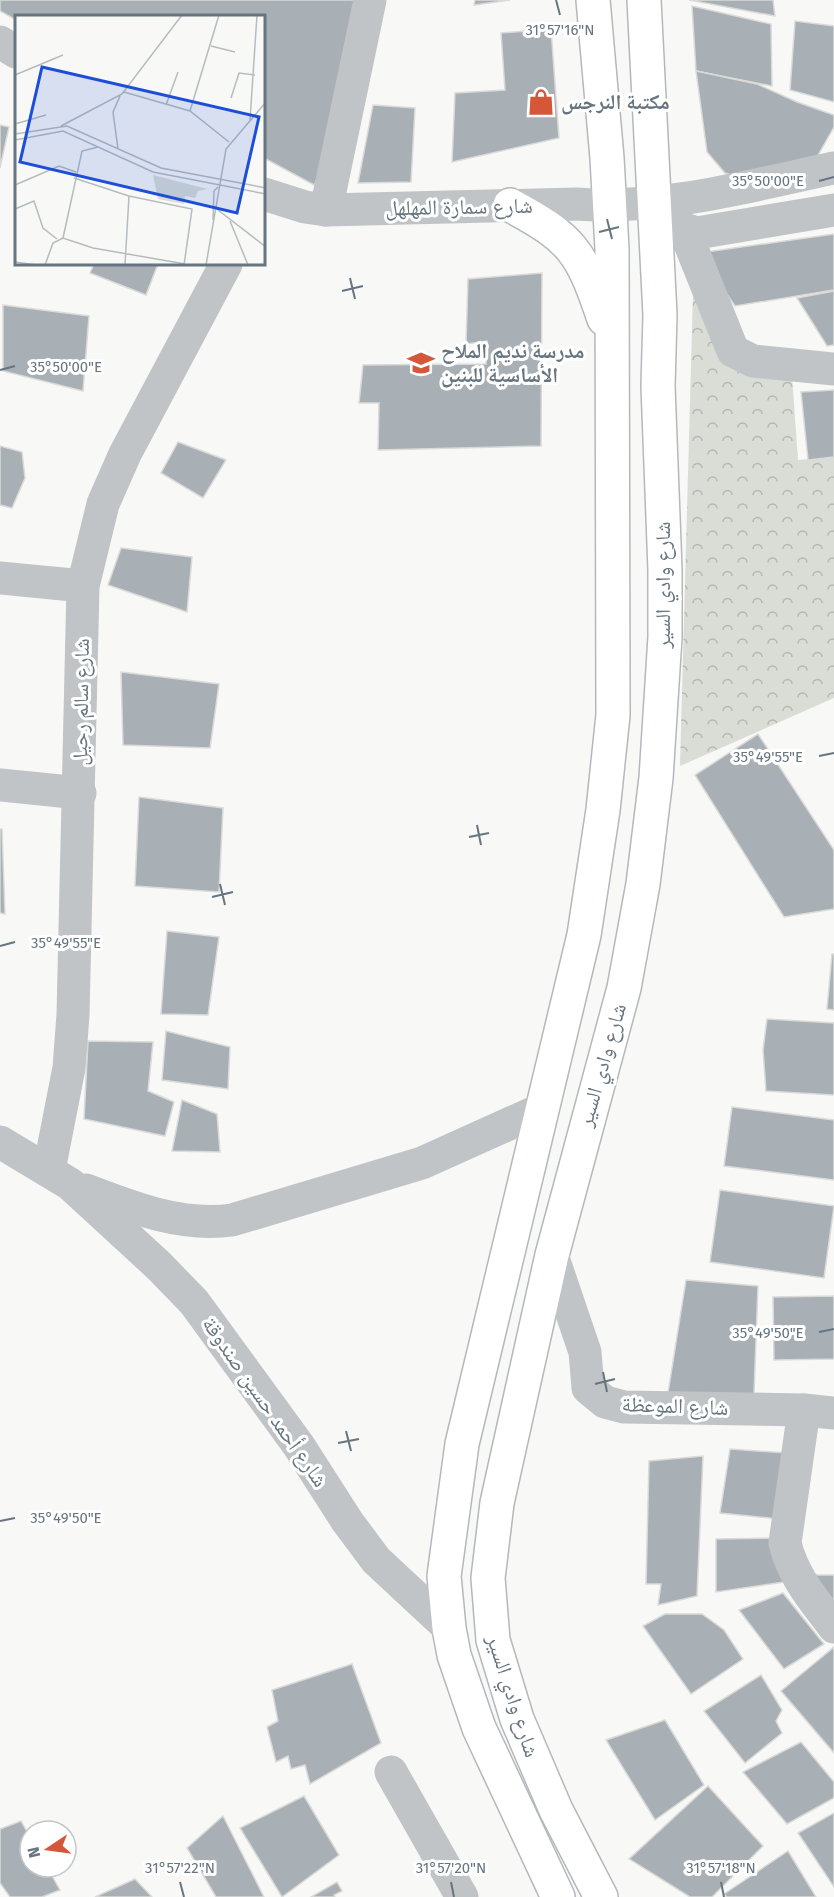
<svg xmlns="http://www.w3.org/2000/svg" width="834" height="1897" viewBox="0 0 834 1897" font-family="'Fira Sans','Noto Naskh Arabic',sans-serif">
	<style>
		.forest { fill: url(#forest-crowns) }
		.building { fill: #a8afb5; stroke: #dadad8; stroke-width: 1.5 }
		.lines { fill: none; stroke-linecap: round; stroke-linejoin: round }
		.major-casing { stroke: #b4b8bc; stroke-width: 36 }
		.minor { stroke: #c0c4c7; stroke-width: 33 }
		.major { stroke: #fff; stroke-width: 33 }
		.ticks { fill: none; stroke: #66757f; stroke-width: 2 }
		.labels { text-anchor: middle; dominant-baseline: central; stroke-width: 6; stroke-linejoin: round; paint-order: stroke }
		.poi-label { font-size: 21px; font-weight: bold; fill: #66757f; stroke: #fff; text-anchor: start }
		.street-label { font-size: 21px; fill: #66757f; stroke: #fff }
		.inset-road { fill: none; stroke: #b5bcbf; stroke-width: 1.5 }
		.view { fill: #1d4ed8; fill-opacity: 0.15; stroke: #1d4ed8; stroke-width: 3 }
		.inset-edge { fill: none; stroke: #66757f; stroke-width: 3 }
		.ticks-label { font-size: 15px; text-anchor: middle; fill: #66757f; stroke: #fff; stroke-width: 6; stroke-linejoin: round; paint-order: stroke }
	</style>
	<defs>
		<pattern id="forest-crowns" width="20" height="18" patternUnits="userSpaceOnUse" patternTransform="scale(1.5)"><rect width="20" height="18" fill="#d9ddd6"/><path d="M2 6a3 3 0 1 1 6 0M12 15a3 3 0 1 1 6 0" fill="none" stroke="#b4b8b3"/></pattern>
	</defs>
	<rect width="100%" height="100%" fill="#f8f8f6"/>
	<!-- forest -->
	<path class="forest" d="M693,292L729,362L792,376L798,460L834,457V698L680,766Z"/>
	<!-- building -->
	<g class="building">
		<path d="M0,0H359L332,151L314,185L264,158V16H16V20L0,11Z"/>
		<path d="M475,0H510L474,5Z"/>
		<path d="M689,0H773L775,16Z"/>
		<path d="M692,6L771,24L772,86L696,71Z"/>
		<path d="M795,21L834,26V102L790,90Z"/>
		<path d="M551,29L559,138L452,162L455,93L505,90L501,33Z"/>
		<path d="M696,71L757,84L797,102L834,115V127L813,164L739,178L725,173L707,152Z"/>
		<path d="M373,105L415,108L411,182L358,183Z"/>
		<path d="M0,125L9,127L0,168Z"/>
		<path d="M834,234V290L735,306L699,253Z"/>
		<path d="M94,264H158L146,295L90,273Z"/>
		<path d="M542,273L541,446L378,450L379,403H359L363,365L486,364L487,341L466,344L468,279Z"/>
		<path d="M834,291V345L827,346L797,298Z"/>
		<path d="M3,305L89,316L83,391L3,371Z"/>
		<path d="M834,390V457L808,460L801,392Z"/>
		<path d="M178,442L226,460L203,498L161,473Z"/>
		<path d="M0,446L22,452L25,478L12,508L0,505Z"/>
		<path d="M121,548L192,557L187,612L108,585Z"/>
		<path d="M121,672L219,684L210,748L123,745Z"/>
		<path d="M758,734L834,850V909L784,917L695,775Z"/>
		<path d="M139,797L223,808L219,892L135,886Z"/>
		<path d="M0,829H2L5,914L0,913Z"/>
		<path d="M167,931L219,937L208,1015L161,1014Z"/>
		<path d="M832,954H834V1010L827,1009Z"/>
		<path d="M767,1019L834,1023V1095L766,1091L763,1050Z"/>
		<path d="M166,1031L230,1047L228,1089L162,1080Z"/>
		<path d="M88,1041L153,1042L148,1091L174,1102L165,1136L84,1119Z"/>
		<path d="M182,1100L217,1114L220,1152L172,1151Z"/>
		<path d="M732,1107L834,1120V1180L724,1166Z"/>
		<path d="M720,1190L834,1206L824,1278L710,1262Z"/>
		<path d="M686,1280L758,1286L754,1394L668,1393Z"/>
		<path d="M834,1296V1359L774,1360L773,1297Z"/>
		<path d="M730,1449L787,1453L779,1519L720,1513Z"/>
		<path d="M703,1456L697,1596L658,1605L661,1584H646L649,1461Z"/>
		<path d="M780,1538L784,1582L716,1592V1539Z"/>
		<path d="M811,1575H834V1604Z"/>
		<path d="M783,1593L824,1644L784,1669L739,1610Z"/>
		<path d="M665,1614H702L724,1630L743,1659L691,1694L643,1626Z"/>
		<path d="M834,1647V1753L781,1691Z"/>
		<path d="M352,1664L381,1743L310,1784L305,1765L291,1769L288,1756L276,1762L267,1727L278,1721L272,1690Z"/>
		<path d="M761,1675L782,1710L776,1721L782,1733L745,1763L704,1711Z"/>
		<path d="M665,1720L704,1785L655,1820L606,1740Z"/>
		<path d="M801,1742L834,1782V1798L787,1824L743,1772Z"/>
		<path d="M708,1786L763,1846L712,1897H690L629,1859Z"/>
		<path d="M304,1796L339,1855L282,1897L240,1828Z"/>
		<path d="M834,1813V1887L798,1833Z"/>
		<path d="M223,1816L264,1897H216L187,1848Z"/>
		<path d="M21,1821L30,1837V1867H47L60,1890L42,1897H10L0,1883V1829Z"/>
		<path d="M788,1851L816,1897H727L724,1894Z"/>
		<path d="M135,1879L152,1897H95Z"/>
		<path d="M337,1882L342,1891L334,1895L335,1897H311Z"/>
	</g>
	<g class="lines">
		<defs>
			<g id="major">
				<path d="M510,205C573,239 581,251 604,319"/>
				<path d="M558,1897L479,1728L454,1655L449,1628L444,1576L462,1444L584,935L603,810L613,715L612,249L607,158L593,0"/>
				<path d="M601,1897L556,1810L517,1719L493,1640L488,1578L497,1503L552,1255L624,988L643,884L656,778L665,637V570L658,386L660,315L644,0"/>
			</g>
		</defs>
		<!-- major casing -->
		<use href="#major" class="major-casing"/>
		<!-- minor -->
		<g class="minor">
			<path d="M0,42L16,52"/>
			<path d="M264,194L305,207L326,210L576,204C663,210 749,186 834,168"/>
			<path d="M326,210L370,0"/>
			<path d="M669,217L684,229L697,233L834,210"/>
			<path d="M684,229L733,351L753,361L834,369"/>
			<path d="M0,578L83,586"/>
			<path d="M0,785L80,793"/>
			<path d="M0,1142L70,1184L159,1266L194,1302L299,1446L347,1521L376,1560L449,1628"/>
			<path d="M49,1170L69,1068L73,1015L83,586L103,504L125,454L226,264"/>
			<path d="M86,1190C133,1208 181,1227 232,1220L422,1163L542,1109"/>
			<path d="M552,1255L585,1352L588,1388L605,1402L624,1407L804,1410L834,1413"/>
			<path d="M804,1410L785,1543C793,1577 814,1600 834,1627"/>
			<path d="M391,1772L462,1897"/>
		</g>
		<!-- major -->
		<use href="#major" class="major"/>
	</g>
	<!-- ticks -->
	<path class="ticks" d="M556,0L560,15M819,181L834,177M607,219L612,239M599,232L619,227M350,278L355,299M342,291L363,286M0,370L15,366M819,756L834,753M477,825L481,845M469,837L489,833M220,884L225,905M212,897L233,892M0,946L15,942M819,1332L834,1329M603,1372L607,1392M595,1384L615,1379M346,1431L351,1451M338,1443L359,1439M0,1521L15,1518M180,1882L184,1897M451,1882L454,1897M721,1882L724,1897"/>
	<!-- icons -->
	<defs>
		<symbol id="shop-bare" viewBox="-9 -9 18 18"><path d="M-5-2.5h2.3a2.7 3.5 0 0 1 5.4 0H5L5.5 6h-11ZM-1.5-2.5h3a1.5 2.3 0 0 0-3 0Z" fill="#d55739" stroke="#fff" stroke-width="2.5" paint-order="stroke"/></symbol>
		<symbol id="school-bare" viewBox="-9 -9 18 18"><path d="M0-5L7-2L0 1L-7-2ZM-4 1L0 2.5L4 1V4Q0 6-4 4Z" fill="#d55739" stroke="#fff" stroke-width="2.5" paint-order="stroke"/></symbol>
	</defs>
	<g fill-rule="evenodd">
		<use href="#shop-bare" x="522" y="83" width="38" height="38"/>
		<use href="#school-bare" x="402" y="344" width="38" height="38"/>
	</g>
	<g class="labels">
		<!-- poi labels -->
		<g class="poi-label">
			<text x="561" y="102">مكتبة النرجس</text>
			<text x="441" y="351">مدرسة نديم الملاح<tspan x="441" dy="24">الأساسية للبنين</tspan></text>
		</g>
		<!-- street labels -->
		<g class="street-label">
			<text transform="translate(459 207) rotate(-1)">شارع سمارة المهلهل</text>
			<text transform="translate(663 585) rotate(-90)">شارع وادي السير</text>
			<text transform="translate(81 702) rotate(-89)">شارع سالم رحيل</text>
			<text transform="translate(602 1065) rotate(-74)">شارع وادي السير</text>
			<text transform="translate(265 1402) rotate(55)">شارع أحمد حسين صندوقة</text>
			<text transform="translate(675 1406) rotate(2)">شارع الموعظة</text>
			<text transform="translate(513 1696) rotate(72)">شارع وادي السير</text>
		</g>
	</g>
	<!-- overview -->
	<g transform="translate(15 15)">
		<rect width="250" height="250" fill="#f8f8f6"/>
		<path d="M138,160L192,174L183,176L180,183L170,181L169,189L143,184Z" fill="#d9ddd6"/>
		<path class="inset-road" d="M196,31L220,37M0,60L48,40M109,77L175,96L214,127M216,83L224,58L240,60M151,90L163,57M175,96L204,0M235,105L242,0M0,109L31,100M46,111L107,79L167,0M0,119L52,111L146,153L251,173M0,125L48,116L138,157L251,179M103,134L98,97L105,81M59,163L114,181L177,194L169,250M0,170L44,151L61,157M0,194L19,186L28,213L42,224M203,195L251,232M198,205L199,176L203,172M215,206L233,250M48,223L67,136L83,132M0,247L21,250M30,250L38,228L48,223L78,233L176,250M110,250L114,181M191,250L211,134L251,87"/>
		<path class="view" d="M27,52L244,102L222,198L5,147Z"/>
		<rect width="250" height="250" class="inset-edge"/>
	</g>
	<g class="ticks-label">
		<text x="560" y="35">31°57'16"N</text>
		<text x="768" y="186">35°50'00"E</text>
		<text x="66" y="372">35°50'00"E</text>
		<text x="768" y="762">35°49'55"E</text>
		<text x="66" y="948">35°49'55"E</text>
		<text x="768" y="1338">35°49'50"E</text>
		<text x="66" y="1523">35°49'50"E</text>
		<text x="180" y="1873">31°57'22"N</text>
		<text x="451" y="1873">31°57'20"N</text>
		<text x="721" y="1873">31°57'18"N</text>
	</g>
	<!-- north arrow -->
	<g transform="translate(48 1849) rotate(257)"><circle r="28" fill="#ffffff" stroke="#c2c8cc" stroke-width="1.5"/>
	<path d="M0-4.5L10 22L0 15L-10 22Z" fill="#d55739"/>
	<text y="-9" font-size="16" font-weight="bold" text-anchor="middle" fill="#66757f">N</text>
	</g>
</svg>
